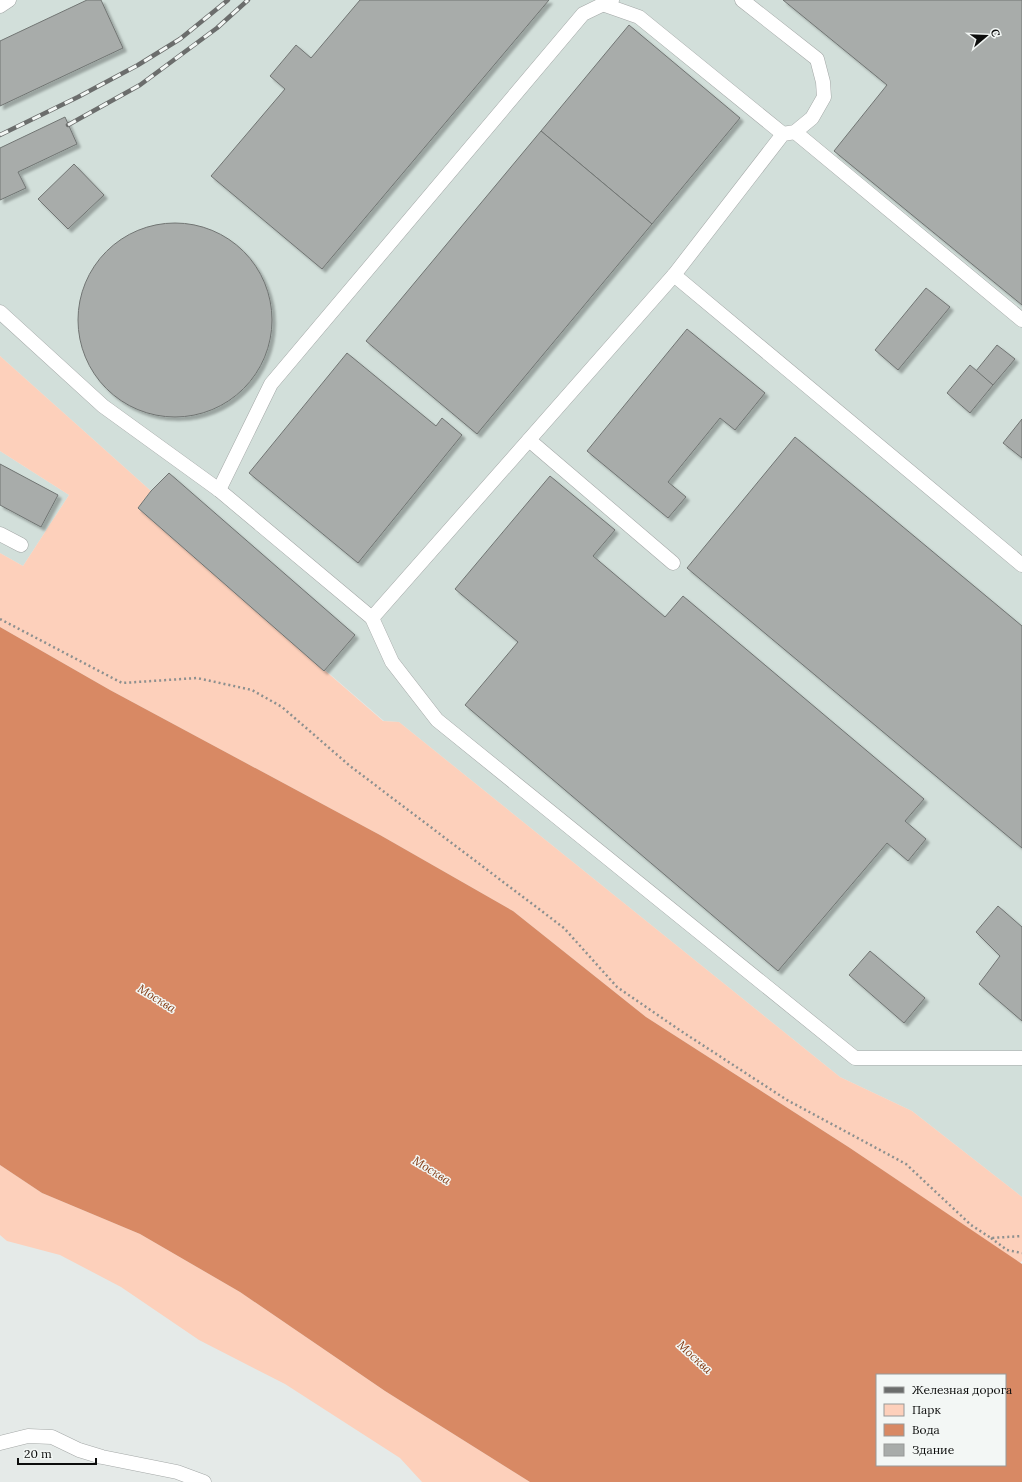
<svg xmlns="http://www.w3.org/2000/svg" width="1022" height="1482" viewBox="0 0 1022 1482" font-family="Lora,serif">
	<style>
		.built { fill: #d2dfda }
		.green { fill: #fdd0bb }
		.water { fill: #d88964; fill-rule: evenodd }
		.building { fill: #a8acaa; stroke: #717573; filter: url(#shadow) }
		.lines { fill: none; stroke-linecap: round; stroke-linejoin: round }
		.lane-casing { stroke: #a4a8a7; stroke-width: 15 }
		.path { stroke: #8d908f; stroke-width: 2.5; stroke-dasharray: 2 3; stroke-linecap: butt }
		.lane { stroke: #fff; stroke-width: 14 }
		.rail-casing { stroke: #6b6d6c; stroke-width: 4.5 }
		.rail { stroke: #f3f7f5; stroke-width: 3; stroke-dasharray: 9; stroke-linecap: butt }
		.labels { text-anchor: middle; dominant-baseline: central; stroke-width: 3; stroke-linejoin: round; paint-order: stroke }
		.water-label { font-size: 12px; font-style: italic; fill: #823a12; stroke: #f3f7f5 }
	</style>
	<defs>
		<filter id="shadow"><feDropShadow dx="3.5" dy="3.5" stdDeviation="1" flood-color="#0004"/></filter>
	</defs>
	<rect width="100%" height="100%" fill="#e5eae8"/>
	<!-- built -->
	<g class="built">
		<path d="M0,0H1022V1197L912,1111L840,1077L399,722L384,721L138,508L151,491L0,356Z"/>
		<path d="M0,451L69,495L23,566L0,553Z"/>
	</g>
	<!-- green -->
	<g class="green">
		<path d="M0,356L151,491L138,508L383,721L399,722L840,1077L912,1111L1022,1197V1261L1020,1263L850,1148L646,1017L513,911L380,835L110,690L0,627V553L23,566L69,495L0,451Z"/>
		<path d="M0,1165L42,1193L140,1234L240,1292L385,1391L530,1482H422L400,1458L285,1384L199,1340L121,1287L60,1255L7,1241L0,1235Z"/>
	</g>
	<!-- water -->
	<path class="water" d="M0,627L110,690L380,835L513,911L646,1017L850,1148L1022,1264V1482H530L385,1391L240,1292L140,1234L42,1193L0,1165ZM877,1375H1005V1465H877Z"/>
	<!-- building -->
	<g class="building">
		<path d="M87,0H101L123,48L0,106V41Z"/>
		<path d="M360,0H549L322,269L211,176L285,89L270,76L296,45L311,58Z"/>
		<path d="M783,0H1022V305L834,151L887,85Z"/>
		<path d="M629,25L740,118L652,224L541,131Z"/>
		<path d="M65,117L77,144L18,172L26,188L0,200V148Z"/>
		<path d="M541,131L652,224L477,434L366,341Z"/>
		<path d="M74,164L104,195L68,229L38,199Z"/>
		<circle cx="175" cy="320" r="97"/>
		<path d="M926,288L950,307L898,370L875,350Z"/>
		<path d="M687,329L765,393L735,430L720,418L668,482L686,497L668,518L587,451Z"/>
		<path d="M997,345L1015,359L993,385L976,371Z"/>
		<path d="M347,353L436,426L442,418L462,435L358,563L249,473Z"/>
		<path d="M970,365L993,385L970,413L947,393Z"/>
		<path d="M1022,419V458L1003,443Z"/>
		<path d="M795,437L1022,626V848L687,568Z"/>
		<path d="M0,464L58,495L41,527L0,505Z"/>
		<path d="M169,473L355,635L324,671L138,508L151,491Z"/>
		<path d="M550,476L615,530L593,556L665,617L683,596L924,799L905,821L926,839L908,861L887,843L778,971L465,705L518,642L455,589Z"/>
		<path d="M998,906L1022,927V1021L979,984L1000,956L976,932Z"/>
		<path d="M870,951L925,998L904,1023L849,975Z"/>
	</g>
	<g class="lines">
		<defs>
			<g id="lane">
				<path d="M602,4L639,17L783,134"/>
				<path d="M0,6L9,0"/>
				<path d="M795,132L1022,320"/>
				<path d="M674,275L1022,565"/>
				<path d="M0,312L103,406L219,490L372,618L392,662L437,720L855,1058H1022"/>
				<path d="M529,440L673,563"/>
				<path d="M219,490L271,384L583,14L612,0"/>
				<path d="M0,534L21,545"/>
				<path d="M372,618L674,275L783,134L795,132L812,118L824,97L823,82L817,59L742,0"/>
				<path d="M0,1443L28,1436L52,1437L79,1450L102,1457L177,1472L204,1482"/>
			</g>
		</defs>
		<!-- lane casing -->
		<use href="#lane" class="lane-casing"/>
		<!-- path -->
		<g class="path">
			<path d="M0,619L122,683L197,678L252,690L282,707L350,766L564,928L617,987L681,1031L787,1100L906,1164L971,1225L991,1238L1022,1236"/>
			<path d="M991,1238L1007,1250L1022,1253"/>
		</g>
		<!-- lane -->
		<use href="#lane" class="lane"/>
		<defs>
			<g id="rail">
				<path d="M68,125L140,85L217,28L248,0"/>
				<path d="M0,135L78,97L138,65L180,39L228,0"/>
			</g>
		</defs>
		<!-- rail casing -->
		<use href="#rail" class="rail-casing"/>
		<!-- rail -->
		<use href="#rail" class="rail"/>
	</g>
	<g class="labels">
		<!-- water labels -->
		<g class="water-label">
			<text transform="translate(157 998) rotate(32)">Москва</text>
			<text transform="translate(432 1170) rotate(32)">Москва</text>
			<text transform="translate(695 1357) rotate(43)">Москва</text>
		</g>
	</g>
	<!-- legend -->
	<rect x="876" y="1374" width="130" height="92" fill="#f3f7f5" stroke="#979998"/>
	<rect x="884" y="1387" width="20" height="6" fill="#6b6d6c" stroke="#979998"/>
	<text x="912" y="1394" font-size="12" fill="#0c0d0c">Железная дорога</text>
	<rect x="884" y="1404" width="20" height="12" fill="#fdd0bb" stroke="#979998"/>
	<text x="912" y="1414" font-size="12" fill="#0c0d0c">Парк</text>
	<rect x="884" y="1424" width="20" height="12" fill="#d88964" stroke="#979998"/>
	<text x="912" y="1434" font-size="12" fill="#0c0d0c">Вода</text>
	<rect x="884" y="1444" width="20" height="12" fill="#a8acaa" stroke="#979998"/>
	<text x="912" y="1454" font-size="12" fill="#0c0d0c">Здание</text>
	<!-- north arrow -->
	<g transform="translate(986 36) rotate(71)" stroke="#f3f7f5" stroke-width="3" paint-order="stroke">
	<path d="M0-3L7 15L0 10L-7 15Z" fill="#0c0d0c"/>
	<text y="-6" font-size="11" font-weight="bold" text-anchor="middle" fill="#0c0d0c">С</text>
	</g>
	<!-- scale -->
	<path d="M18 1458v6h78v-6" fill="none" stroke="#0c0d0c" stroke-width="2"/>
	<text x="24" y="1458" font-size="12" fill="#0c0d0c" stroke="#f3f7f5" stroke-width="3" paint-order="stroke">20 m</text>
</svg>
